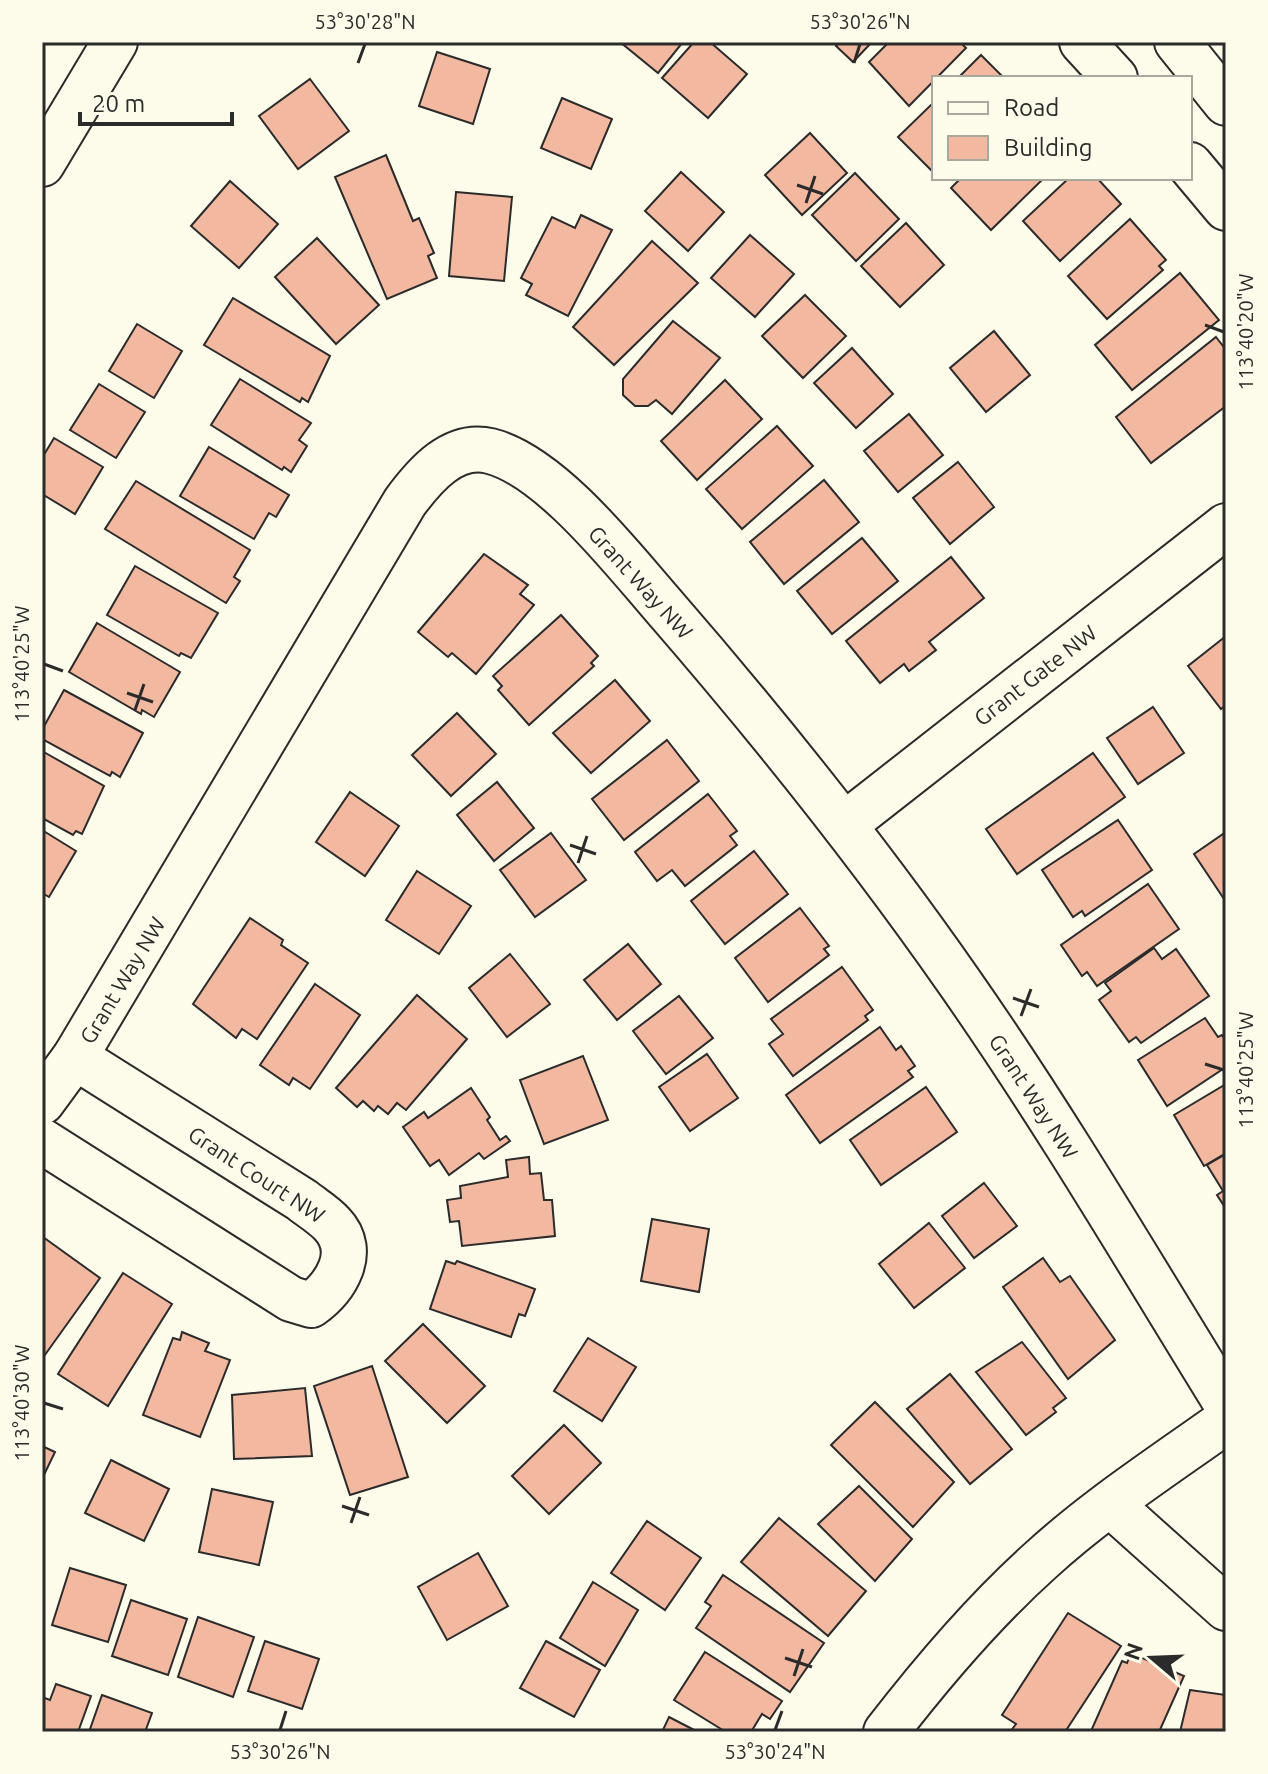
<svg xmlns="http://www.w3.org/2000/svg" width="1268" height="1774" viewBox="0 0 1268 1774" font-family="Ubuntu,sans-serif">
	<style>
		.building { fill: #f2b8a0; stroke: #2b2b2b; stroke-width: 2 }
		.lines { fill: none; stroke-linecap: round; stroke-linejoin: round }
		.street-casing { stroke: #2b2b2b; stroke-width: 48 }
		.secondary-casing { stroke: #2b2b2b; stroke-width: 48 }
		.street { stroke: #fdfbea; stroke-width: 44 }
		.secondary { stroke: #fdfbea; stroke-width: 44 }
		.ticks { fill: none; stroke: #2b2b2b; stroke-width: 3 }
		.labels { text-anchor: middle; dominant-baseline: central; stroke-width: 6; stroke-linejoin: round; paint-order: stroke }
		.street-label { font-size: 22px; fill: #2b2b2b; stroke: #fdfbea }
		.neatline { fill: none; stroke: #2b2b2b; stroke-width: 3 }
		.ticks-label { font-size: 20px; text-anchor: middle; fill: #2b2b2b }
	</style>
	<rect width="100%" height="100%" fill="#fdfbea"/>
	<!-- building -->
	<g class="building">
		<path d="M620,42H683L658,73Z"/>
		<path d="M694,42H710L747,74L708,118L662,78Z"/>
		<path d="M840,42H839H872L853,62L836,46Z"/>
		<path d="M889,42H960L966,48L909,106L869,62Z"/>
		<path d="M437,52L490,69L473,124L419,106Z"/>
		<path d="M981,55L1004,78H958Z"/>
		<path d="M310,79L349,131L298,169L259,116Z"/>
		<path d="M562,98L612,119L591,169L541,148Z"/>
		<path d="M934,102V173L898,137Z"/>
		<path d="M810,133L847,173L802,215L765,175Z"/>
		<path d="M386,155L413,221L419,218L434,253L428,256L437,278L387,299L335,177Z"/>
		<path d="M681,172L724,212L688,251L645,211Z"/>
		<path d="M855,173L899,219L856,261L812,215Z"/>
		<path d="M961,178H1044L991,230L951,188Z"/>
		<path d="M1069,178H1097L1121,204L1060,261L1023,221Z"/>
		<path d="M230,181L278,224L239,268L191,226Z"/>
		<path d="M456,192L512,197L504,281L449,276Z"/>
		<path d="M581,215L612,230L568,316L526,295L532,284L521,278L552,217L575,228Z"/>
		<path d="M1130,219L1166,260L1159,266L1163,270L1107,319L1068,276Z"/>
		<path d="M906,223L944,265L900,307L861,266Z"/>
		<path d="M750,235L794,274L755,317L711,278Z"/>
		<path d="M317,238L379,305L336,344L275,277Z"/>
		<path d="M652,241L698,283L614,365L573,327Z"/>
		<path d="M1180,273L1219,320L1132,390L1095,345Z"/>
		<path d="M805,295L846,336L803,378L762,336Z"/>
		<path d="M233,298L330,356L308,402L302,398L300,402L204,345Z"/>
		<path d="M673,321L720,358L672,414L656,400L648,406H635L623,395V379Z"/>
		<path d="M137,324L182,351L154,398L109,371Z"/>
		<path d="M994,331L1030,375L986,412L950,368Z"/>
		<path d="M1216,337L1226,350V406L1151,463L1116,417Z"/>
		<path d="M852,348L893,394L856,428L814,383Z"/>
		<path d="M240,379L311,423L299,440L307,446L291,472L284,467L282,470L211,425Z"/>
		<path d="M725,380L762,419L697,480L661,441Z"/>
		<path d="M99,384L145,412L116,458L70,430Z"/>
		<path d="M909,414L943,455L898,492L864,451Z"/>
		<path d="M777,426L813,466L742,529L706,489Z"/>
		<path d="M54,438L103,467L75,514L42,494V458Z"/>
		<path d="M209,447L289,495L276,517L269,513L254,539L180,496Z"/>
		<path d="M958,462L994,507L950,544L913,498Z"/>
		<path d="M824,480L859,522L784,584L750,542Z"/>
		<path d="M136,481L250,550L234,577L240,581L226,603L105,529Z"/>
		<path d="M862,538L898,581L832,634L797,591Z"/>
		<path d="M484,554L528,585L520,594L534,605L476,674L452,653L448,657L418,632Z"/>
		<path d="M951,557L984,598L929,642L936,650L909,671L904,664L880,683L846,641Z"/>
		<path d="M135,566L218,613L191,658L181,653L179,656L107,615Z"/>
		<path d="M561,615L598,656L591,663L594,666L529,725L498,690L502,686L493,676Z"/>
		<path d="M97,623L180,672L154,717L142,710L141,714L69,672Z"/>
		<path d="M1226,636V705L1221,709L1188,666Z"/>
		<path d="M615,680L650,721L591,773L553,733Z"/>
		<path d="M64,690L143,733L120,777L112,772L110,776L42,739V730Z"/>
		<path d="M1153,707L1184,753L1138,784L1107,738Z"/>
		<path d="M457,713L496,754L451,796L412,755Z"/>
		<path d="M667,740L699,781L624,840L592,799Z"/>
		<path d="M42,751L104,786L82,834L76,831L73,835L42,818Z"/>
		<path d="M1093,753L1125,797L1017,874L986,829Z"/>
		<path d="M497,782L534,828L494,861L457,815Z"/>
		<path d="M350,792L399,826L365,876L316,842Z"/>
		<path d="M708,794L737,831L730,836L737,845L685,886L672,870L657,881L635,852Z"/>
		<path d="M1118,820L1152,870L1085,916L1082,911L1073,917L1042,870Z"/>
		<path d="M42,830L76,851L49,897L42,893Z"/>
		<path d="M1226,832V898L1224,899L1194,854Z"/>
		<path d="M551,833L586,880L535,917L500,870Z"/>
		<path d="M754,851L788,894L725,944L691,901Z"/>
		<path d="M417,871L471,906L439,954L386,920Z"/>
		<path d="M1148,884L1179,929L1097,986L1087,972L1082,976L1061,945Z"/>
		<path d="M800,908L829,946L824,949L829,955L768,1002L735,958Z"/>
		<path d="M250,918L283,940L281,945L308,963L257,1039L242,1029L236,1038L193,1004Z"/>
		<path d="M628,944L661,984L617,1020L584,980Z"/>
		<path d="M1154,948L1162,959L1176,949L1209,996L1141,1043L1136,1037L1129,1042L1099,1000L1111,991L1105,983Z"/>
		<path d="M510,954L550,1004L507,1037L469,988Z"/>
		<path d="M842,967L873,1010L865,1016L868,1020L793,1076L769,1044L783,1034L771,1019Z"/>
		<path d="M315,984L360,1015L310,1089L293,1078L289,1085L260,1065Z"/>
		<path d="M417,995L467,1039L406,1110L397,1103L388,1114L378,1106L374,1111L363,1101L357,1107L336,1088Z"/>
		<path d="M679,996L713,1038L666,1074L633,1031Z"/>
		<path d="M1205,1018L1218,1037L1222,1035L1226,1041V1067L1167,1106L1138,1060Z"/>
		<path d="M880,1027L896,1050L901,1046L915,1066L908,1071L913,1077L820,1143L786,1095Z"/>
		<path d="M707,1054L738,1098L690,1131L659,1087Z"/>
		<path d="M583,1056L608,1120L544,1144L520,1080Z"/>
		<path d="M1226,1084V1153L1204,1166L1174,1115Z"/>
		<path d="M926,1087L957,1132L881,1185L850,1140Z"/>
		<path d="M471,1088L490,1117L487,1120L500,1140L506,1136L510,1141L484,1159L479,1153L449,1175L439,1160L430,1166L403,1127L424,1112L428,1118Z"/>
		<path d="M1226,1154V1209L1217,1195L1223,1191L1207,1165Z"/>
		<path d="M529,1157L530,1174L541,1173L544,1200H552L555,1236L462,1246L459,1221L450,1222L447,1200L461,1198L460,1186L508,1177L506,1160Z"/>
		<path d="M984,1183L1017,1226L974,1258L942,1216Z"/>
		<path d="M652,1219L709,1229L699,1292L641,1281Z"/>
		<path d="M929,1223L965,1268L914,1308L879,1264Z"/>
		<path d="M43,1237L100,1278L42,1359V1238Z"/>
		<path d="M1043,1258L1060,1282L1070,1276L1115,1340L1068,1379L1003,1287Z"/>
		<path d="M446,1261L455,1264L457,1261L535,1289L525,1316L519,1314L511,1337L430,1309Z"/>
		<path d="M123,1273L172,1304L108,1406L58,1374Z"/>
		<path d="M423,1324L485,1386L447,1423L385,1361Z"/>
		<path d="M182,1332L209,1343L205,1351L230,1360L200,1437L143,1415L173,1338L180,1340Z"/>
		<path d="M588,1338L636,1367L602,1421L554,1391Z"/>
		<path d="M1022,1342L1066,1398L1053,1408L1056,1412L1026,1435L976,1372Z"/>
		<path d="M372,1366L408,1477L350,1495L314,1386Z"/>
		<path d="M950,1374L1012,1449L970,1484L907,1409Z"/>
		<path d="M305,1388L312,1456L234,1459L232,1395Z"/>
		<path d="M875,1402L954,1482L913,1527L831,1445Z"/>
		<path d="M564,1425L601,1463L549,1514L512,1476Z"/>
		<path d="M42,1446L55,1452L42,1479Z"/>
		<path d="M111,1460L169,1489L144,1541L85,1513Z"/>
		<path d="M859,1486L912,1539L875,1581L818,1524Z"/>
		<path d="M212,1489L273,1502L259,1565L199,1552Z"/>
		<path d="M779,1518L866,1591L828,1636L741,1562Z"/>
		<path d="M647,1521L701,1558L665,1610L611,1573Z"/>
		<path d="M478,1553L508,1606L447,1640L418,1587Z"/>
		<path d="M70,1568L126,1585L108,1642L52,1625Z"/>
		<path d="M723,1575L824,1643L790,1692L696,1628L711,1606L705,1602Z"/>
		<path d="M593,1582L638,1610L605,1666L560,1638Z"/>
		<path d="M131,1600L187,1619L168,1675L112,1656Z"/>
		<path d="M1068,1613L1121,1646L1065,1732H1010L1016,1724L1002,1715Z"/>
		<path d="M198,1617L254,1637L233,1697L178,1677Z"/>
		<path d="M265,1641L319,1659L302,1709L248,1691Z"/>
		<path d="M546,1641L600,1670L574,1717L520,1688Z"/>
		<path d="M705,1652L782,1701L770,1719L762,1714L751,1732H726L674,1700Z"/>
		<path d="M1131,1653L1184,1676L1159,1732L1091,1731L1122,1661L1127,1663Z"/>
		<path d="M56,1684L91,1696L78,1732H42V1697L50,1700Z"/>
		<path d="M1190,1690L1226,1695V1732H1180Z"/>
		<path d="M102,1695L152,1713L145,1732H89Z"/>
		<path d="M669,1717L698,1732H662Z"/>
	</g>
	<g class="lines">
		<defs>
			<g id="street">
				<path d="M844,825L1226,526"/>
				<path d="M42,1102L75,1057L405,502C425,475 453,442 490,451C550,466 621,557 661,603C767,725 868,851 960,983C1055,1119 1139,1262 1226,1403"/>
				<path d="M42,1141L291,1299L311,1305C335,1288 359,1252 332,1224C324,1215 312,1208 302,1200L75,1057"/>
				<path d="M1110,1504L1226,1608"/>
				<path d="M886,1732C933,1671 983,1612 1041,1560C1098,1508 1163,1466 1226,1421"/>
			</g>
			<g id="secondary">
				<path d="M1082,42L1115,78"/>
				<path d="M1177,42L1226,103"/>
				<path d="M42,164L115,42"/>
				<path d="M1190,165L1226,208"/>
			</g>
		</defs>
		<!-- street casing -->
		<use href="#street" class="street-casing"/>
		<!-- secondary casing -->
		<use href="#secondary" class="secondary-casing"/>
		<!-- street -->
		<use href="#street" class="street"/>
		<!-- secondary -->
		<use href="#secondary" class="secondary"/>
	</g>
	<!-- ticks -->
	<path class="ticks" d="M358,63L365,44M854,63L860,44M797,185L823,194M806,203L815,176M1205,325L1224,332M44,664L63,671M127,693L153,702M135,710L144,684M570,845L596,854M578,863L587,836M1013,998L1039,1007M1021,1016L1031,989M1205,1064L1224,1070M44,1403L63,1409M342,1506L369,1515M351,1523L360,1497M785,1658L812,1667M794,1676L803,1649M280,1730L286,1711M775,1730L782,1711"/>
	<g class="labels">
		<!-- street labels -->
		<g class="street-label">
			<text transform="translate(641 582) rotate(48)">Grant Way NW</text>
			<text transform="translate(1035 675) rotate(-38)">Grant Gate NW</text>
			<text transform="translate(122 980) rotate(-59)">Grant Way NW</text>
			<text transform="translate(1034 1096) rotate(57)">Grant Way NW</text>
			<text transform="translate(257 1174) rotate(33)">Grant Court NW</text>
		</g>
	</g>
	<!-- border -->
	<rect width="1268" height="1774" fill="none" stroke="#fdfbea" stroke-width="88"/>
	<!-- legend -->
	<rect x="932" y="76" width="260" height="104" fill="#fdfbea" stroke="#a9a89e" stroke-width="2"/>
	<rect x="948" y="102" width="40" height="12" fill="#fdfbea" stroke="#a9a89e" stroke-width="2"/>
	<text x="1004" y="116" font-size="24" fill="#2b2b2b">Road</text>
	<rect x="948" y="136" width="40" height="24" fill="#f2b8a0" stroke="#a9a89e" stroke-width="2"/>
	<text x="1004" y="156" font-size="24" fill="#2b2b2b">Building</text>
	<!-- north arrow -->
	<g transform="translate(1152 1658) rotate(289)" stroke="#fdfbea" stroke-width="6" paint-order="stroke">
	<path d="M0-6L14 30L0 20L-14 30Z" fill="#2b2b2b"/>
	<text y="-12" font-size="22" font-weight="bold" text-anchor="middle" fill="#2b2b2b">N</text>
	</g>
	<!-- scale -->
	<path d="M80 112v12h152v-12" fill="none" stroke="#2b2b2b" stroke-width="4"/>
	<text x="92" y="112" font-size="24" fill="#2b2b2b" stroke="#fdfbea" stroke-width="6" paint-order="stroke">20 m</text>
	<rect x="44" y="44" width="1180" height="1686" class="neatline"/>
	<g class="ticks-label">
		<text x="365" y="29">53°30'28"N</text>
		<text x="860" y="29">53°30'26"N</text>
		<text transform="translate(1246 332) rotate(-90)" y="7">113°40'20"W</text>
		<text transform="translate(22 664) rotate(-90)" y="7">113°40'25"W</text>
		<text transform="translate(1246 1070) rotate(-90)" y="7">113°40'25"W</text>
		<text transform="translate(22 1403) rotate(-90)" y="7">113°40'30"W</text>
		<text x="280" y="1759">53°30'26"N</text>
		<text x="775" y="1759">53°30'24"N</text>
	</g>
</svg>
